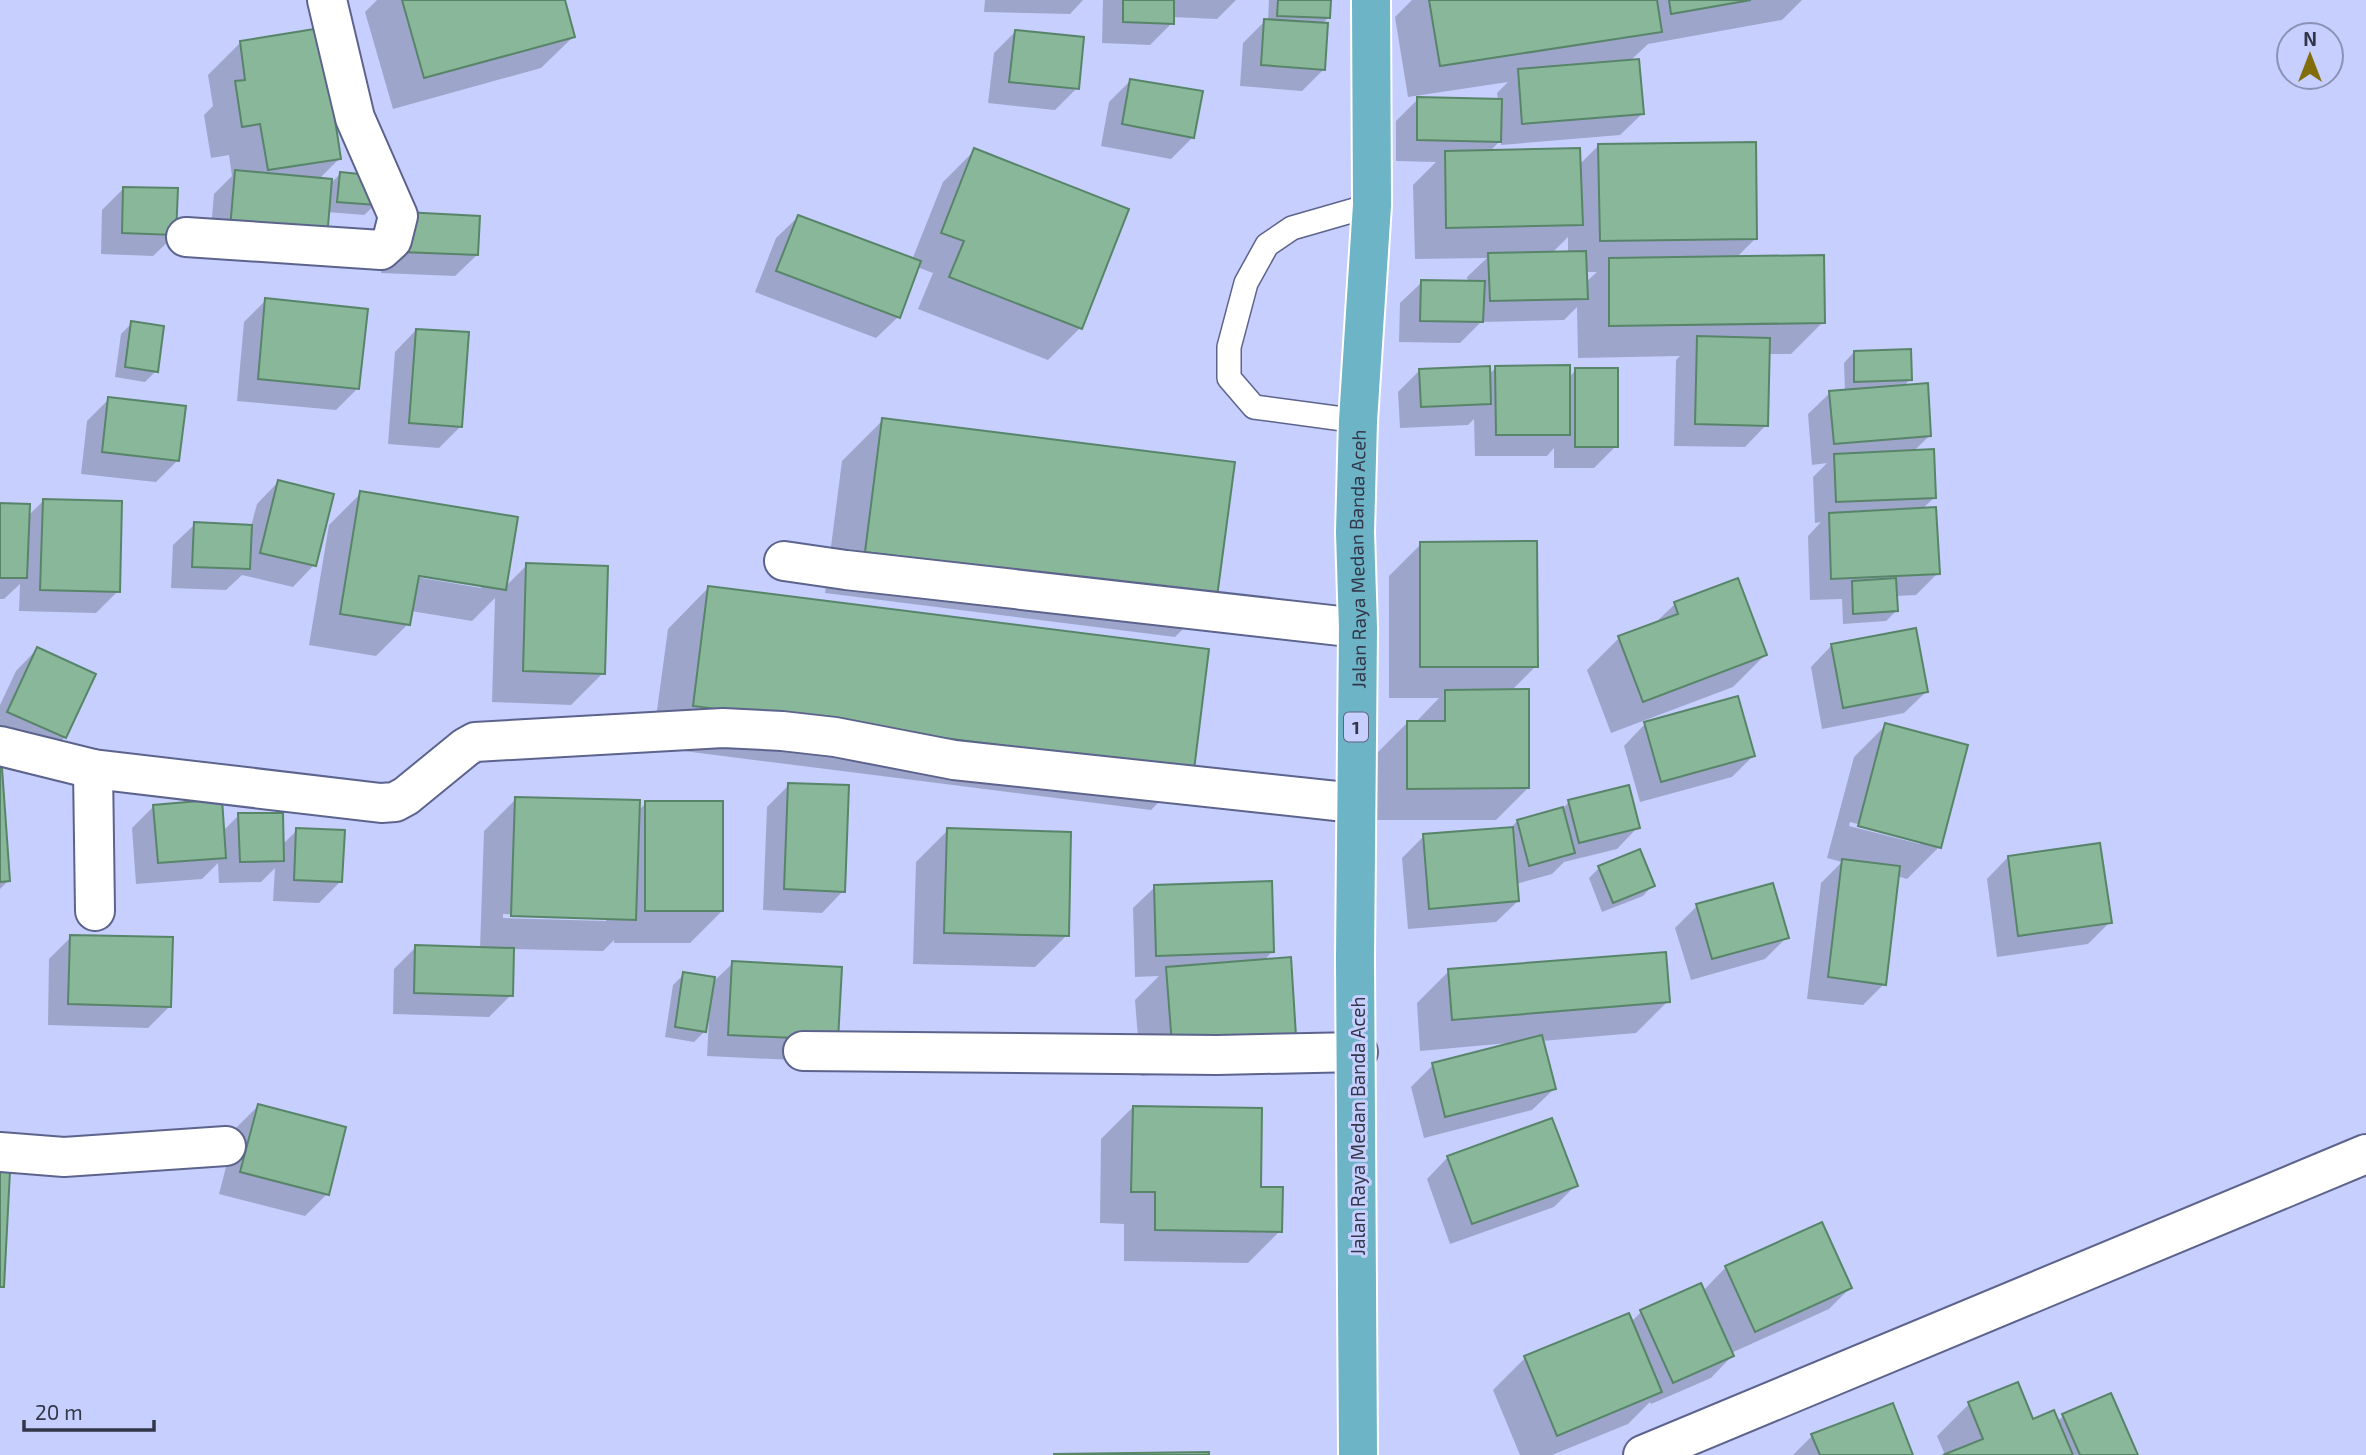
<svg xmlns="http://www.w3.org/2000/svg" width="2366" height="1455" viewBox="0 0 2366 1455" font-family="'Exo 2',sans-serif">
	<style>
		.shadow { fill: #0003; fill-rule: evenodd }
		.building { fill: #89b799; stroke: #588569; stroke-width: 2 }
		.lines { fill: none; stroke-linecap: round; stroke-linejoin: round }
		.service-casing { stroke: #5c638c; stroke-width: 26 }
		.minor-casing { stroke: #5c638c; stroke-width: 42 }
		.trunk-casing { stroke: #fff; stroke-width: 42 }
		.service { stroke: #fff; stroke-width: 23 }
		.minor { stroke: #fff; stroke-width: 38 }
		.trunk { stroke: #6cb4c6; stroke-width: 38 }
		.labels { text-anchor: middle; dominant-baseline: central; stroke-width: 6; stroke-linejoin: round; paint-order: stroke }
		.shield { fill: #c6cffe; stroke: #5e647f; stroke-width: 2 }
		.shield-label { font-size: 18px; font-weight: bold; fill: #323648 }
		.street-label { font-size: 19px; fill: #323648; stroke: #c6cffe }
	</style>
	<rect width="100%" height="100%" fill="#c6cffe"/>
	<!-- shadow -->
	<g class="shadow">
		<path d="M377,0H563L573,37L541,68L393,109L365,12Z"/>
		<path d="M985,0H1083L1070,14L984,12Z"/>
		<path d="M1103,0H1236L1217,19L1172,17V23L1150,45L1102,43Z"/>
		<path d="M1269,0H1329L1328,18L1321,25L1324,69L1302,91L1240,86L1243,43L1265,21H1268Z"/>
		<path d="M1412,0H1802L1782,20L1648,44L1630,61L1642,114L1620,135L1501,145V140L1489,152L1579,165L1599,145L1756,238L1736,258L1823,322L1791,354H1768L1766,425L1745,447L1674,446L1676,360L1680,356L1578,358L1577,307L1564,320L1481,322L1460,343L1399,342L1400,303L1422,282H1468L1467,277L1487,258L1415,259L1413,185L1436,162L1396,161V121L1418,99L1498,100L1497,93L1508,82L1408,97L1395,17ZM1568,237V253L1551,254ZM1585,272H1597L1585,283Z"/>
		<path d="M1015,32L1077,88L1055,110L988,103L994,53Z"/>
		<path d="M240,43L339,159L319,179L330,184L340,174L375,205L364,215L327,212L209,250L214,194L232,176L229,155L211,158L204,115L213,106L208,75Z"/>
		<path d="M1131,80L1193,137L1171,159L1101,146L1109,102Z"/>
		<path d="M975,150L1127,210L1080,328L1048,360L918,309L933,273L917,267L898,317L876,338L755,292L776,238L798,217L912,260L943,182Z"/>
		<path d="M124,188L175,235L153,256L101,254L102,210Z"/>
		<path d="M382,236L477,255L455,276L381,273Z"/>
		<path d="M266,300L357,389L336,410L237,401L244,322Z"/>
		<path d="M132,323L156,371L145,382L115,377L121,334Z"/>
		<path d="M416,330L461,426L439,448L388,444L395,352Z"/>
		<path d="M1854,352L1910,379L1903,387L1930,435L1913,452L1935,497L1922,509L1938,573L1916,595L1896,596V611L1886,621L1843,624L1842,599L1810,600L1808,536L1821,522L1815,523L1813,477L1827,463L1812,465L1808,414L1830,393L1845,391L1844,363Z"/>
		<path d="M1496,368L1568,378L1576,370L1616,446L1594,468H1554V448L1547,456H1475L1474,419L1468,425L1400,428L1398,392L1420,370L1488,375Z"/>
		<path d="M109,399L178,460L156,482L81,474L87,421Z"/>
		<path d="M883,420L1216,596L1175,637L825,593L842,461Z"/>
		<path d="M278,482L314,565L293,587L242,575L226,590L171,588L173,545L195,524L251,526L257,504Z"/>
		<path d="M361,493L504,588L527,565L603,673L571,705L492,702L495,598L472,621L411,611L408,624L376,656L309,645L329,525ZM410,572L481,584V588L410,576Z"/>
		<path d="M43,501L118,591L96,613L19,611L20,584L4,599H0V504L28,516Z"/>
		<path d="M1421,544L1536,666L1511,691L1528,788L1496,820H1375V755L1407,723H1415L1439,698H1389V576Z"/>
		<path d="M709,587L1192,769L1151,810L652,747L668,629Z"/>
		<path d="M1675,604L1765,655L1733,687L1611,733L1587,670L1619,638L1653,625Z"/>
		<path d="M1832,645L1926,692L1904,713L1822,729L1811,667Z"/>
		<path d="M37,649L65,737L43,759L0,739V705L16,671Z"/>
		<path d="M1645,724L1753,756L1732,777L1640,802L1624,746Z"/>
		<path d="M1886,725L1939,847L1907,879L1897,876L1884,984L1863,1005L1807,999L1821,883L1842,862L1827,858L1854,757ZM1850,822L1920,840V844L1849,826Z"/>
		<path d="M0,770L8,881L0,889Z"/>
		<path d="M789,785L843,891L822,913L763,910L767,807Z"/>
		<path d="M516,799L638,811L646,803L722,911L690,943H614V940L603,951L512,949L511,995L489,1017L393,1014L394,969L416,947L480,949L484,831ZM503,914L606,917V921L503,918Z"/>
		<path d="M1569,802L1638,827L1617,849L1564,862L1552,874L1516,884L1518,901L1496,922L1408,929L1402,858L1424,836L1510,829L1517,821L1562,809Z"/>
		<path d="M154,806L222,832L239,815L282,845L297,830L341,881L319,903L273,901L275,868L261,882L219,883L218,863L202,879L136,884L132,828Z"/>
		<path d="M948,830L1067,935L1035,967L913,964L916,862Z"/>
		<path d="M2008,857L2110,922L2088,944L1997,957L1987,879Z"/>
		<path d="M1599,868L1653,885L1643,896L1602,912L1589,878Z"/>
		<path d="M1155,887L1272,952L1263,961V1067L1141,1076L1135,1000L1159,976L1135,977L1133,908Z"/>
		<path d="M1697,906L1787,937L1765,959L1691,980L1675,928Z"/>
		<path d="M71,937L170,1006L148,1028L48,1025L49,959Z"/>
		<path d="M733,963L814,1061L707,1056L709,1020H706L705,1031L694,1042L665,1037L673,985L684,974L712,983Z"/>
		<path d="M1449,971L1668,1001L1636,1033L1542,1041L1554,1089L1532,1110L1424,1138L1411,1087L1433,1065L1509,1043L1420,1051L1417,1003Z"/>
		<path d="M258,1106L327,1194L305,1216L219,1194L236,1128Z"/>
		<path d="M1133,1107L1260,1189L1280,1231L1248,1263L1124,1261V1224L1100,1223L1101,1139Z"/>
		<path d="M1448,1157L1576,1185L1554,1207L1450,1244L1427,1179Z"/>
		<path d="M1726,1267L1850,1288L1829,1309L1731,1353L1732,1356L1711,1378L1651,1404L1650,1402L1628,1424L1552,1455H1520L1493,1390L1525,1358L1628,1315L1631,1322L1641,1312L1703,1291Z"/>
		<path d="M1969,1404L2032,1422H2057L2063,1416L2136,1455H1945L1937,1436Z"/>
		<path d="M1812,1436L1911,1455H1793Z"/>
	</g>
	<!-- building -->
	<g class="building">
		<path d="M402,0H565L575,37L424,78Z"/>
		<path d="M1123,0H1174V24L1123,22Z"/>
		<path d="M1278,0H1331L1330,18L1277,16Z"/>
		<path d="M1429,0H1657L1662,32L1440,66Z"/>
		<path d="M1669,0H1751L1671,14Z"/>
		<path d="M1264,19L1328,23L1325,70L1261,65Z"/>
		<path d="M321,28L341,159L268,170L260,124L242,127L235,81L245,80L240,41Z"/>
		<path d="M1015,30L1084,37L1079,89L1009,82Z"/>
		<path d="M1639,59L1644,114L1522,124L1518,69Z"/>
		<path d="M1130,79L1203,91L1194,138L1122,124Z"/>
		<path d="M1417,97L1502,99L1501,142L1417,140Z"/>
		<path d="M1756,142L1757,239L1600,241L1598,144Z"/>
		<path d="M974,148L1129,209L1082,329L949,277L964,241L941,233Z"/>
		<path d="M1580,148L1583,225L1446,228L1445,151Z"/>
		<path d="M235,170L332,179L327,238L230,229Z"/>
		<path d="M340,172L379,176L376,205L337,202Z"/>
		<path d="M123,187L178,188L176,235L122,233Z"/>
		<path d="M404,212L480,216L478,255L402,252Z"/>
		<path d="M798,215L921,261L900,318L776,271Z"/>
		<path d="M1586,251L1588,299L1490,301L1488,253Z"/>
		<path d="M1824,255L1825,323L1609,326V258Z"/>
		<path d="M1421,280L1485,281L1483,322L1420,321Z"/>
		<path d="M265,298L368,309L359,389L258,379Z"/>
		<path d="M131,321L164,326L158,372L125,367Z"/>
		<path d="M416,329L469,332L462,427L409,423Z"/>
		<path d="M1697,336L1770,338L1768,426L1695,424Z"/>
		<path d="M1911,349L1912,380L1854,382V351Z"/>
		<path d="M1570,365V435H1496L1495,366Z"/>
		<path d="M1490,366L1491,404L1421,407L1419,369Z"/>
		<rect x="1575" y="368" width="43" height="79"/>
		<path d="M1928,383L1931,436L1834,444L1829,391Z"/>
		<path d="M108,397L186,406L179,461L102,452Z"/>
		<path d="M882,418L1235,462L1217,597L865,552Z"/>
		<path d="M1934,449L1936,498L1836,502L1834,454Z"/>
		<path d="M278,480L334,494L316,566L260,553Z"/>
		<path d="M360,491L518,517L506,590L419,576L410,625L340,614Z"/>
		<path d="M43,499L122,501L120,592L40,590Z"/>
		<path d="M0,503L30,504L27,578H0Z"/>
		<path d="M1936,507L1940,574L1831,579L1829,513Z"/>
		<path d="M194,522L252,525L250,569L192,567Z"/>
		<path d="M1537,541L1538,667H1420V542Z"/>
		<path d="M526,563L608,566L605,674L523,671Z"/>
		<path d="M1738,578L1767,655L1643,702L1618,636L1678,614L1674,602Z"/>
		<path d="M1896,578L1898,611L1853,614L1852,581Z"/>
		<path d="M708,586L1209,649L1194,770L693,706Z"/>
		<path d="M1916,628L1928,692L1843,708L1831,644Z"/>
		<path d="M37,647L96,674L66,738L7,712Z"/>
		<path d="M1529,689V788L1407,789V721H1445V690Z"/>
		<path d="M1738,696L1755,756L1661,782L1644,722Z"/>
		<path d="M1885,723L1968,745L1941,848L1858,826Z"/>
		<path d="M0,768H2L10,881L0,882Z"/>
		<path d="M788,783L849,785L845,892L784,889Z"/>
		<path d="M1629,785L1640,828L1579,843L1568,800Z"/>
		<path d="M515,797L640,800L636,920L511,916Z"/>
		<path d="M222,799L226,858L158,863L153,805Z"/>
		<rect x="645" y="801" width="78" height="110"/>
		<path d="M1563,807L1575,853L1529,866L1517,820Z"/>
		<path d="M238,813H283L284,861L240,862Z"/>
		<path d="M1513,827L1519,901L1429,909L1423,834Z"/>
		<path d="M296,828L345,830L342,882L294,880Z"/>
		<path d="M947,828L1071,832L1069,936L944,933Z"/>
		<path d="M2100,843L2112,923L2018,936L2008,856Z"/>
		<path d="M1640,849L1655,886L1613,903L1598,866Z"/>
		<path d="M1842,859L1900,866L1886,985L1828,977Z"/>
		<path d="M1272,881L1274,952L1156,956L1154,885Z"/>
		<path d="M1773,883L1789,938L1712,959L1696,904Z"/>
		<path d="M70,935L173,937L171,1007L68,1004Z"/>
		<path d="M415,945L514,948L513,996L414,993Z"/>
		<path d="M1666,952L1670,1002L1452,1020L1448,969Z"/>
		<path d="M1291,957L1296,1036L1172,1045L1166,967Z"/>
		<path d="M732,961L842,967L838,1040L728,1035Z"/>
		<path d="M683,972L715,977L706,1032L675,1027Z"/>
		<path d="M1542,1035L1556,1089L1445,1117L1432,1063Z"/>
		<path d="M258,1104L346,1127L329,1195L240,1172Z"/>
		<path d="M1133,1106L1262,1108L1261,1187H1283L1282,1232L1155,1230V1192H1131Z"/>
		<path d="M1552,1118L1578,1186L1472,1224L1447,1156Z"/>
		<path d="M0,1171H10L4,1287H0Z"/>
		<path d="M1822,1222L1852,1288L1755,1332L1725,1266Z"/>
		<path d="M1701,1283L1734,1356L1673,1383L1640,1310Z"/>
		<path d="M1629,1313L1662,1392L1557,1436L1524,1356Z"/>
		<path d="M2018,1382L2033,1419L2054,1410L2073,1455H1943L1983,1439L1968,1402Z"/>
		<path d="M2111,1393L2138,1455H2080L2062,1414Z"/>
		<path d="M1893,1403L1913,1455H1820L1811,1434Z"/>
		<path d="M1209,1452V1455H1054V1454Z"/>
	</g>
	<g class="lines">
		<defs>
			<path id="service" d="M1358,421L1254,407L1229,378V347L1246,283L1267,245L1292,228L1372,205"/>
			<g id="minor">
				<path d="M186,237L381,250L392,240L398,216L355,118L327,0"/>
				<path d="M784,561L846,570L1358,628"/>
				<path d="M0,746L93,769L381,803L395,802L406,796L466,747L475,742L723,728L782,731L835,737L954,760L1355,803"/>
				<path d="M93,769L95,911"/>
				<path d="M803,1051L1217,1055L1358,1052"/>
				<path d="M0,1152L64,1157L226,1146"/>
				<path d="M1643,1455L2366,1154"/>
			</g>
			<g id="trunk">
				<path id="s1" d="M1358,1455L1355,959L1358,628L1355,532L1358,421L1372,205L1371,0"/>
			</g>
		</defs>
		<!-- service casing -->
		<use href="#service" class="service-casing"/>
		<!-- minor casing -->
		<use href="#minor" class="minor-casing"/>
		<!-- trunk casing -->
		<use href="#trunk" class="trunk-casing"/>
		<!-- service -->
		<use href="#service" class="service"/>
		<!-- minor -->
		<use href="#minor" class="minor"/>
		<!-- trunk -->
		<use href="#trunk" class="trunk"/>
	</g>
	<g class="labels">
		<!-- shield labels -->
		<rect class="shield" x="1344" y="712.5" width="24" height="29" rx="5"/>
		<g class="shield-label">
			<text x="1356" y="727">1</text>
		</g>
		<!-- street labels -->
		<g class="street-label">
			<text stroke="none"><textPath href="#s1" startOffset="896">Jalan Raya Medan Banda Aceh</textPath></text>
			<text transform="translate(1357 1126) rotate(-90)">Jalan Raya Medan Banda Aceh</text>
		</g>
	</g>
	<!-- north arrow -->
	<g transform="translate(2310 56)"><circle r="33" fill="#c6cffe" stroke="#8b92b5" stroke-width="2"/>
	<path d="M0-5L12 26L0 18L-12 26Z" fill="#816e0b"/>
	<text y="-10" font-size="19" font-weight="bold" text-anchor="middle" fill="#323648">N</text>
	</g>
	<!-- scale -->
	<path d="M24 1420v10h130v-10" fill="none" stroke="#323648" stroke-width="3.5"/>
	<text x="35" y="1420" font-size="21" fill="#323648" stroke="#c6cffe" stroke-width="5" paint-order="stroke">20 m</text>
</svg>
